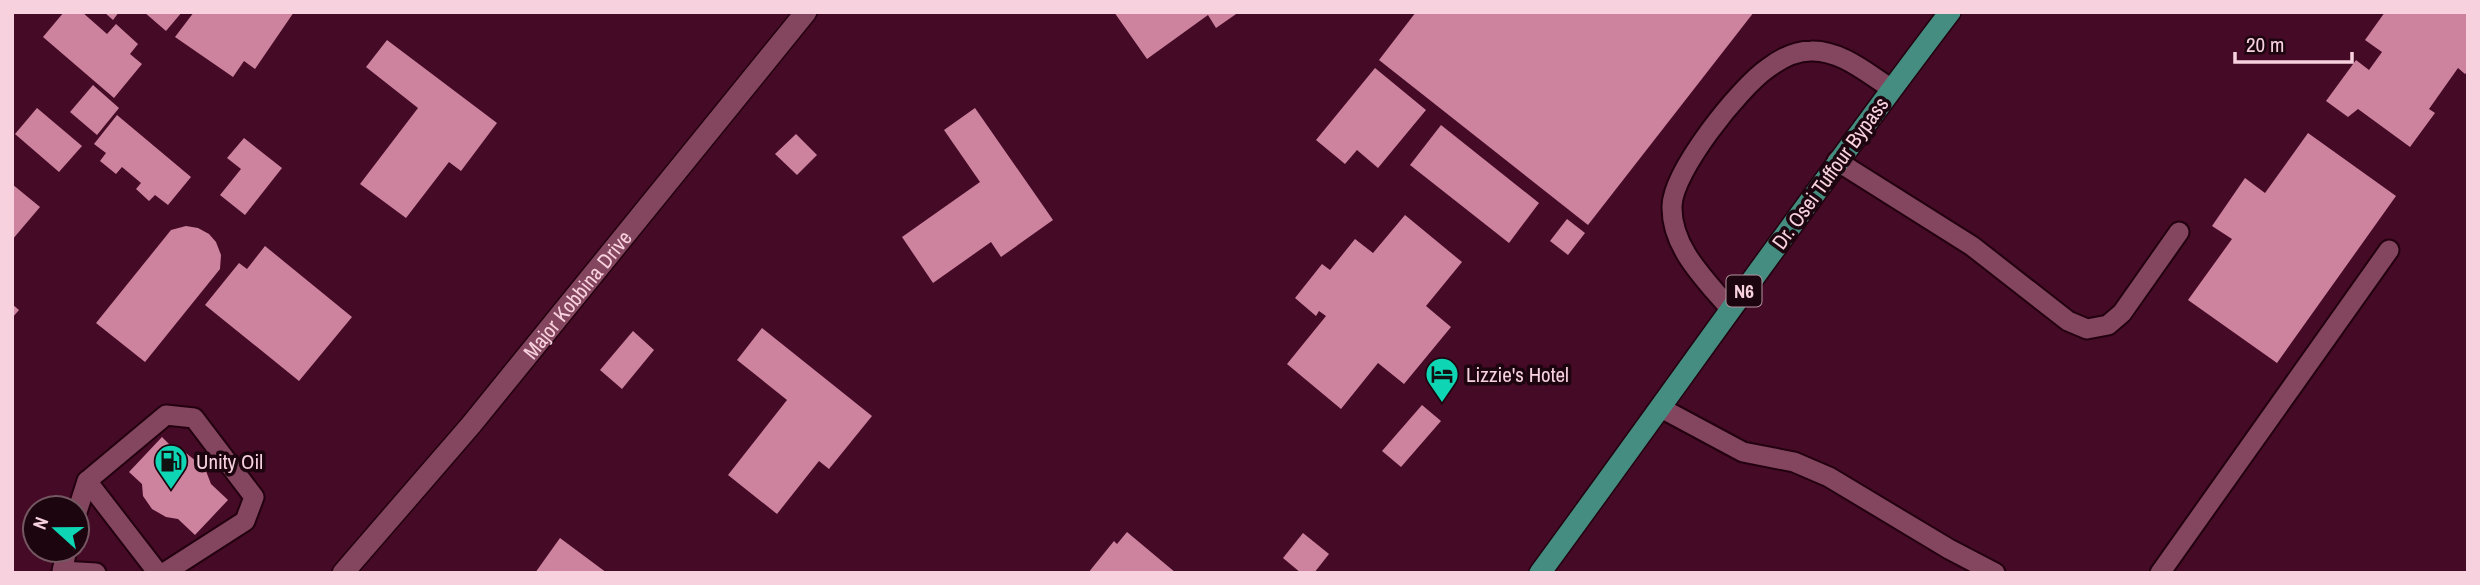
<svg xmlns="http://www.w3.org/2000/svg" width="2480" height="585" viewBox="0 0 2480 585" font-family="'Archivo Narrow',sans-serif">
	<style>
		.building { fill: #cd839e }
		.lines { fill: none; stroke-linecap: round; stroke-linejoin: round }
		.service-casing { stroke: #23000f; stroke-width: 23 }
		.tertiary-casing { stroke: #23000f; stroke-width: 24 }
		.trunk-casing { stroke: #23000f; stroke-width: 24 }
		.service { stroke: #84455e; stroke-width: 19 }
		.tertiary { stroke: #84455e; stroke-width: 21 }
		.trunk { stroke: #448d80; stroke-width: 21 }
		.labels { text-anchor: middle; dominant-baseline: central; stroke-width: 7; stroke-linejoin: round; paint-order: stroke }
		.shield { fill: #1c050e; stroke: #b5949f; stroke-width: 2 }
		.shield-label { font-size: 19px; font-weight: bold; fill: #f7d1dd }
		.street-label { font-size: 21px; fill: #f7d1dd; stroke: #1c050e }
		.poi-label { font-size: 21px; fill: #f7d1dd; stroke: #1c050e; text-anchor: start }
	</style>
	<rect width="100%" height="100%" fill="#440a26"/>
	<!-- building -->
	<g class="building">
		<path d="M64,12H82L107,34L116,24L138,44L130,54L142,64L114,98L43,37Z"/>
		<path d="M104,12H119L113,20Z"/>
		<path d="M144,12H182L166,31Z"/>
		<path d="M194,12H294L255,69L244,61L233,77L175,37Z"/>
		<path d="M1114,12H1239L1216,28L1208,15L1147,59Z"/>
		<path d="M1416,12H1754L1588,225L1379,60Z"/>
		<path d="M2385,12H2468V71L2465,74L2458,68L2429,109L2435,113L2410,147L2358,109L2348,117L2326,101L2356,60L2369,70L2382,52L2365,40Z"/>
		<path d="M387,40L497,123L461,171L449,162L406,218L360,184L418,108L366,67Z"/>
		<path d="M1375,68L1426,110L1378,168L1357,150L1345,164L1316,140Z"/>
		<path d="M93,85L119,108L97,135L70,112Z"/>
		<path d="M37,108L82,146L59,172L15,134Z"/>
		<path d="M975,108L1053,220L1001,257L991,242L933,283L902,237L980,182L944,130Z"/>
		<path d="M117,115L191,177L168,205L155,195L149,201L136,189L141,183L122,167L116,174L100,161L106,153L94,144Z"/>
		<path d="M1441,125L1539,203L1509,243L1410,165Z"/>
		<path d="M2308,133L2396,196L2277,363L2188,300L2232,239L2212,226L2245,178L2265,193Z"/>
		<path d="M796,134L817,155L797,175L775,154Z"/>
		<path d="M244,138L282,168L245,215L220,195L241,169L227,158Z"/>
		<path d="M12,184L40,207L12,240Z"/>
		<path d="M1405,215L1462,262L1426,306L1451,327L1404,384L1378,363L1341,409L1287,364L1326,316L1319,311L1316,316L1295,298L1322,264L1330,270L1355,239L1373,253Z"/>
		<path d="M1567,219L1585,233L1568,255L1550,241Z"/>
		<path d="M186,226L198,228L209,234L216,242L221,255L220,269L145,362L96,323L171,230Z"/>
		<path d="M265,246L352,317L299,381L205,305L239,263L247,269Z"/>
		<path d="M12,304L19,310L12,318Z"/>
		<path d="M762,328L872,416L829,469L819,461L777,514L728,475L787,400L737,360Z"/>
		<path d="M633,331L654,350L622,389L600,370Z"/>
		<path d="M1422,405L1441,421L1401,467L1382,451Z"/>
		<path d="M162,437L173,448L186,453L197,462L206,471L211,484L228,500L195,535L178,519L166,517L152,509L143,496L142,484L129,472Z"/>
		<path d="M1127,532L1176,573H1088L1114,541L1117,544Z"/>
		<path d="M1303,533L1329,554L1314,573H1301L1283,558Z"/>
		<path d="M560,538L607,573H535Z"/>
	</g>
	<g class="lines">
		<defs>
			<g id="service">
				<path d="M1837,161L1972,246L2068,321L2087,329L2108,325L2122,313L2179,232"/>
				<path d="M1731,310C1706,280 1671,248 1672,206C1673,171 1739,88 1768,68C1780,59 1796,51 1811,51C1841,50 1868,74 1892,89"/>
				<path d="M1661,408L1743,452L1794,462L1829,477L1949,549L1995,573"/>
				<path d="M87,481L158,573"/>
				<path d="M77,512L87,481L166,415L194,418L254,497L245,521L164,573"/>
				<path d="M67,550L62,571L96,573"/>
				<path d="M2160,573L2389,250"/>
			</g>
			<g id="tertiary">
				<path id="s1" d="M343,573L471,425L806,12"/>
			</g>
			<path id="trunk" d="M1540,573C1677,386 1810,196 1950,12"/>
		</defs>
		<!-- service casing -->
		<use href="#service" class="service-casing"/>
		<!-- tertiary casing -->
		<use href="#tertiary" class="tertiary-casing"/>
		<!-- trunk casing -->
		<use href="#trunk" class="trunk-casing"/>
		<!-- service -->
		<use href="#service" class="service"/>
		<!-- tertiary -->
		<use href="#tertiary" class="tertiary"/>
		<!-- trunk -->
		<use href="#trunk" class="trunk"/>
	</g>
	<!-- icons -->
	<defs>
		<symbol id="hotel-pin" viewBox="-11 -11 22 30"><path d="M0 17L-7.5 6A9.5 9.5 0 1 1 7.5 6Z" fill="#0ed5b4" stroke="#1c050e"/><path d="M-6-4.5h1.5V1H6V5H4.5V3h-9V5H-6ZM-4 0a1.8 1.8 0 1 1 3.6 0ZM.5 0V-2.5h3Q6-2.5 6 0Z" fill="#111"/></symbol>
		<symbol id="fuel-pin" viewBox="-11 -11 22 30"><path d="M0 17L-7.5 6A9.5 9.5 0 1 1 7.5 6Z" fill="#0ed5b4" stroke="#1c050e"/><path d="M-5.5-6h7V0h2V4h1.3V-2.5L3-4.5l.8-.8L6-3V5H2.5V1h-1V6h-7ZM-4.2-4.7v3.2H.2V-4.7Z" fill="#111"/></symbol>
	</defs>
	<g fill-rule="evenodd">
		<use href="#hotel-pin" x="1423" y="355" width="38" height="52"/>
		<use href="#fuel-pin" x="152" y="442" width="38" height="52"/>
	</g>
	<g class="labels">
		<!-- shield labels -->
		<rect class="shield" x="1726.5" y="275.5" width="35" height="31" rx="5"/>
		<g class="shield-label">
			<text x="1744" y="291">N6</text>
		</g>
		<!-- street labels -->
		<g class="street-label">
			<text transform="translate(1830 173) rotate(-54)">Dr. Osei Tuffour Bypass</text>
			<text stroke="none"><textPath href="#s1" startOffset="364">Major Kobbina Drive</textPath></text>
		</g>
		<!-- poi labels -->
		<g class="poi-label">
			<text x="1466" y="374">Lizzie's Hotel</text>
			<text x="196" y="461">Unity Oil</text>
		</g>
	</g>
	<!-- border -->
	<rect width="2480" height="585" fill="none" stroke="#f7d1dd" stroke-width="28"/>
	<!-- north arrow -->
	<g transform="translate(56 529) rotate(291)"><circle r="33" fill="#1c050e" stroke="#745761" stroke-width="2"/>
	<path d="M0-5L12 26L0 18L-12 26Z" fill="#0ed5b4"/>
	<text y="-10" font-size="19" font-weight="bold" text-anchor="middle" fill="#f7d1dd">N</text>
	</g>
	<!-- scale -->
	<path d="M2235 52v10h117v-10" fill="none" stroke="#f7d1dd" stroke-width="3.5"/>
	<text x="2246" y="52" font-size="21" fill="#f7d1dd" stroke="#1c050e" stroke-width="5" paint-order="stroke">20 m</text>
</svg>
